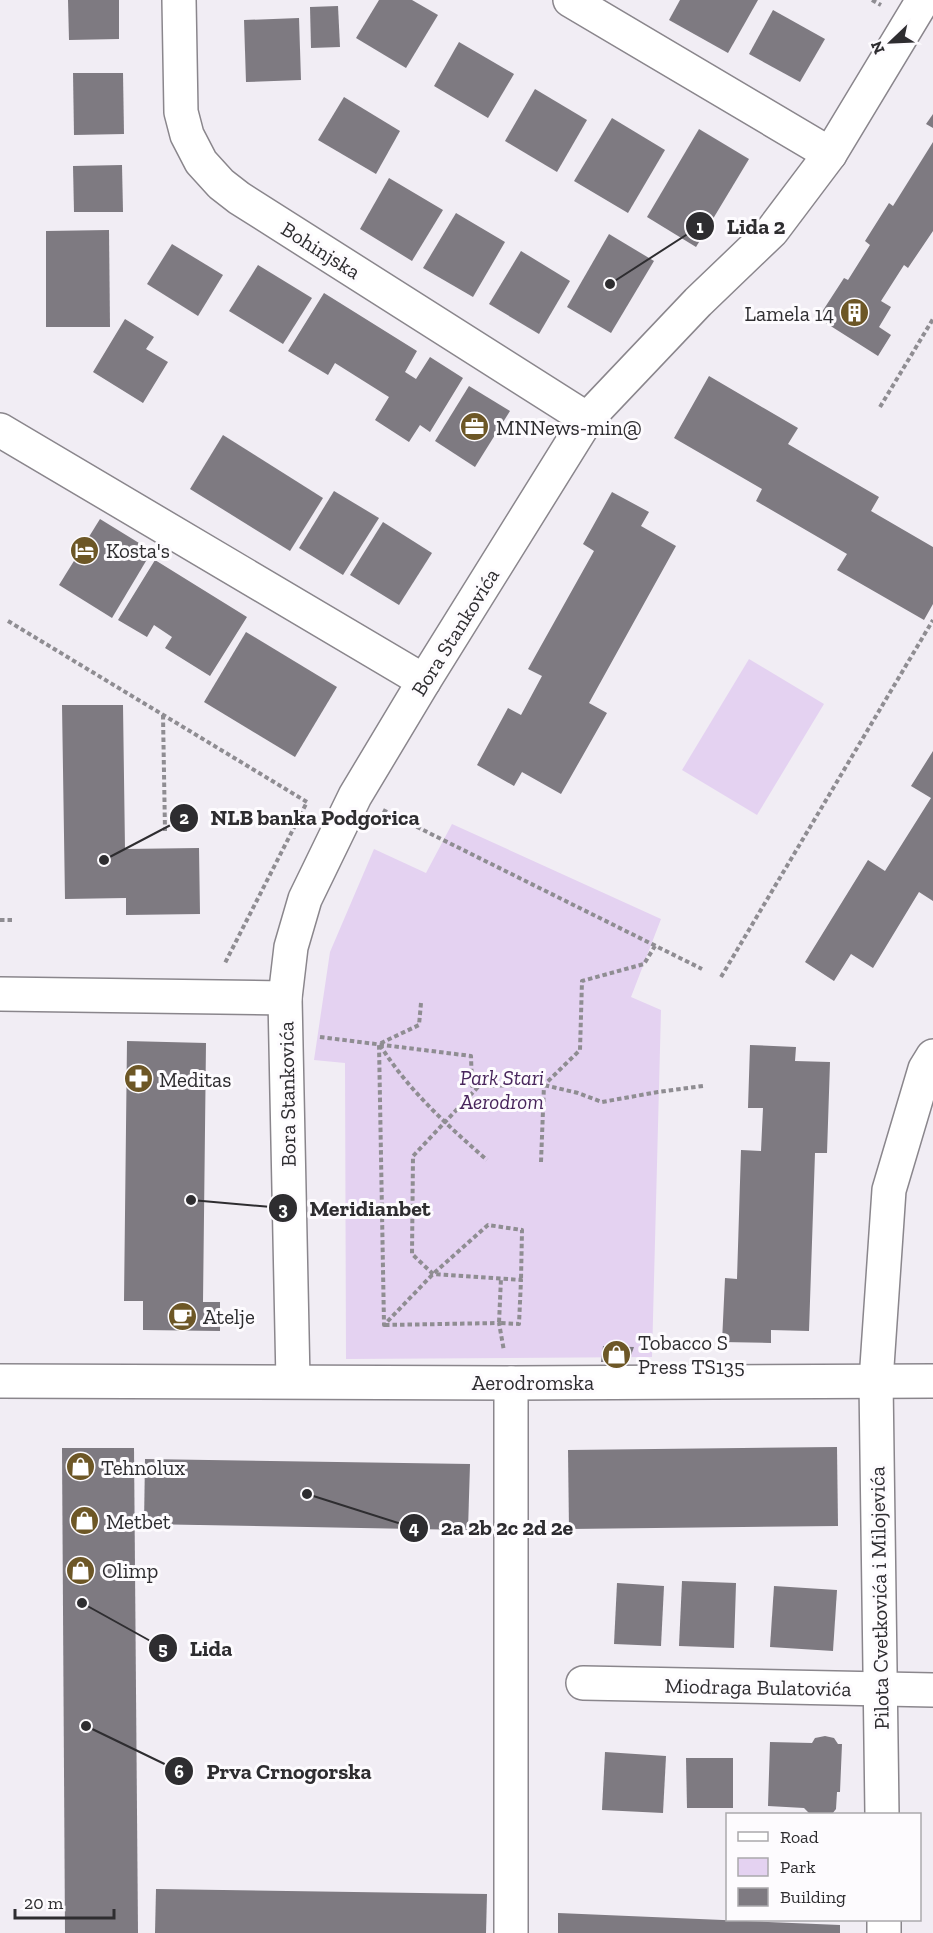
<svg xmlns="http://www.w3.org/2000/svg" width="933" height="1933" viewBox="0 0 933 1933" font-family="'Zilla Slab',serif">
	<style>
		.green { fill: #e4d2f1 }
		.building { fill: #7e7a81 }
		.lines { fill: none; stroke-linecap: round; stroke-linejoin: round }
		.minor-casing { stroke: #8a868c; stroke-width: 36 }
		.path { stroke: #8f8d92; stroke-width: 4; stroke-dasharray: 4.5 3; stroke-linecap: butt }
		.minor { stroke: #fff; stroke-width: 33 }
		.labels { text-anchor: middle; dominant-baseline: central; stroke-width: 6; stroke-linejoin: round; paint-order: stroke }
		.street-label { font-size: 21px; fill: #2e2d30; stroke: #fdfbfe }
		.poi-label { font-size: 21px; fill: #2e2d30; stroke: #fdfbfe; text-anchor: start }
		.park-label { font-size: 21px; font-style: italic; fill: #47245b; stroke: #fdfbfe }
		.leader { fill: none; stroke: #2e2d30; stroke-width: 2 }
		.callout-dot { fill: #2e2d30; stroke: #fdfbfe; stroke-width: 2 }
		.mark-label { font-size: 18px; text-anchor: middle; font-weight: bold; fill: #fff }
		.callout-label { font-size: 22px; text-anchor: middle; font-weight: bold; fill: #2e2d30; stroke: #fdfbfe; stroke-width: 6; stroke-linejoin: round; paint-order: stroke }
	</style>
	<rect width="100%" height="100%" fill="#f1edf4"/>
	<!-- green -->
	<g class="green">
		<path d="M749,659L824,704L757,815L682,770Z"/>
		<path d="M452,824L661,919L631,997L661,1010L652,1357L346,1359L345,1063L314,1060L330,952L374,849L426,873Z"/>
	</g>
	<!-- building -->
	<g class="building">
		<path d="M68,0H119V39L69,40Z"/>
		<path d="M379,0H412L438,15L406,68L356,38Z"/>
		<path d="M680,0H758L728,53L669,20Z"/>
		<path d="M338,6L340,47L311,48L310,7Z"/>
		<path d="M773,10L825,39L800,82L749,54Z"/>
		<path d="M299,18L301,80L246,82L244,20Z"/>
		<path d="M459,42L514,74L488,118L434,86Z"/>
		<path d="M73,73H123L124,134L74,135Z"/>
		<path d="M535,89L587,120L557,172L505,141Z"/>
		<path d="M344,97L400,131L376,174L318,140Z"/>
		<path d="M933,114V128L926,124Z"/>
		<path d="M612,118L665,150L628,213L574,181Z"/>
		<path d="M699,129L749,159L696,247L647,217Z"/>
		<path d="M933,142V231L908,268L904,265L881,301L891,307L879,327L891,335L878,356L818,318L844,278L848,280L870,245L865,241L889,203L893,206Z"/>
		<path d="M122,165L123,212H74L73,166Z"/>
		<path d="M389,178L443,210L412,261L360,229Z"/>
		<path d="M456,213L505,242L473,297L423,268Z"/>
		<path d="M109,230L110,327H46V231Z"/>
		<path d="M609,234L654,261L611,333L567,307Z"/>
		<path d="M172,244L223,275L198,316L147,284Z"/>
		<path d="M521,251L570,281L539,334L489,304Z"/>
		<path d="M258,265L312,298L283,344L229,311Z"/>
		<path d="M324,293L417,351L405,372L416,379L430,357L463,378L430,432L420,425L409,442L375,420L389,397L335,363L328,375L288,351Z"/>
		<path d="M125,319L154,337L146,349L168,362L143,403L93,372Z"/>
		<path d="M709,376L798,428L788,444L879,497L871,511L933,547V604L924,620L837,570L847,554L756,501L762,489L674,438Z"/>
		<path d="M469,386L510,411L475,467L435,441Z"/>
		<path d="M223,435L323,498L290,551L190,489Z"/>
		<path d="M334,491L379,518L343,575L299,548Z"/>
		<path d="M612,492L649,512L641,526L676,546L589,703L607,713L561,794L522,772L514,786L477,765L508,708L521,715L542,676L528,669L594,551L583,544Z"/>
		<path d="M100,519L152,551L112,618L59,585Z"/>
		<path d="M383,522L432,553L399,605L350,575Z"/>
		<path d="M155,560L247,617L210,676L165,648L172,637L154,625L147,637L118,620Z"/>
		<path d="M246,632L337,687L295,757L204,702Z"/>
		<path d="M62,705H123L125,849L199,848L200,914L126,915V898L65,899Z"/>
		<path d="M933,751V901L919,892L873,968L851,954L834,981L805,962L868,860L885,871L931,798L911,786Z"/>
		<path d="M127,1041L206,1043L203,1302H220V1331L143,1330V1301H124Z"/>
		<path d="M750,1045L796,1047L795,1061L830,1062L827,1153H815L809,1331L771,1330V1343L722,1342L725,1278L737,1279L741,1150L761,1151L763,1108H748Z"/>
		<path d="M603,1346L634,1347L629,1361L601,1362Z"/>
		<path d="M837,1447L838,1526L569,1529L568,1450Z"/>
		<path d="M62,1448H134L138,1933H65Z"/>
		<path d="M145,1459L470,1464L468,1530L144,1524Z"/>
		<path d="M682,1581L736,1583L734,1648L679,1646Z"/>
		<path d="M617,1583L664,1586L661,1646L614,1644Z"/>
		<path d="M774,1586L837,1590L833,1651L770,1647Z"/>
		<path d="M825,1736L834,1738L838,1744H842L840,1792H837L836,1809L832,1814H810L804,1808L768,1806L770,1742L812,1743L815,1738Z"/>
		<path d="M605,1752L666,1756L663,1813L602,1810Z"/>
		<path d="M686,1758H733V1808H687Z"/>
		<path d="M156,1889L487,1894L486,1933H155Z"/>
		<path d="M558,1913L840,1925V1933H558Z"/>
	</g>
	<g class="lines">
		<defs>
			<g id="minor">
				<path d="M179,0L181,112L187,135L201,162L221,184L239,198L587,419"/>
				<path d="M570,0L830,154"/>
				<path d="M0,430L424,681"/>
				<path d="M0,994L285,998"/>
				<path d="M0,1381L511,1383L933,1381"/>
				<path d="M293,1381L285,998L291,947L305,899L355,796L424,681L587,419L698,302L772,231L830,154L923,0"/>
				<path d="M511,1383V1933"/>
				<path d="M583,1683L933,1690"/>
				<path d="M882,1814L876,1381L889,1190L925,1069L933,1056"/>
				<path d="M884,1920V1933"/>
			</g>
		</defs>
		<!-- minor casing -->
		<use href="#minor" class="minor-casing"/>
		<!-- path -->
		<g class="path">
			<path d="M872,0L881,5"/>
			<path d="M880,407L933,319"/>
			<path d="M8,621L307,802L225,963"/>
			<path d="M163,715L165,831"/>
			<path d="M383,810L702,969"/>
			<path d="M0,920H13"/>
			<path d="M721,977L933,620"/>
			<path d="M421,1003L419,1025L379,1044L384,1325L433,1274L488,1225L522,1230L521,1280"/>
			<path d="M320,1037L471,1056L472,1086L544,1085L578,1093L602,1102L658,1092L703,1086"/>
			<path d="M380,1045C408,1090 447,1125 487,1160"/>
			<path d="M478,1087L413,1156L412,1254L433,1274L521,1280L519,1324L499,1323L501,1278"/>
			<path d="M541,1162L544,1085L580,1050L582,981L644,964L655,946"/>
			<path d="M385,1325L499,1323L504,1351"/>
		</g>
		<!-- minor -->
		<use href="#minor" class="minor"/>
	</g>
	<!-- icons -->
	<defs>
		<symbol id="building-disc" viewBox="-11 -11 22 22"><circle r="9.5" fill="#6d5726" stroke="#fdfbfe"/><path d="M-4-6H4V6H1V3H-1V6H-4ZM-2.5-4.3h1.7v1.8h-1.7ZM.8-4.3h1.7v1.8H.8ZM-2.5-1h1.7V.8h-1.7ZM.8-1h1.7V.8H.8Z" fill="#fff"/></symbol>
		<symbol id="office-disc" viewBox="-11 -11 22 22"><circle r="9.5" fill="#6d5726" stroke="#fdfbfe"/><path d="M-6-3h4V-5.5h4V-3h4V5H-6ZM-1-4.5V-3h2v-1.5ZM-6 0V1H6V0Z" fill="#fff"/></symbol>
		<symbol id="hotel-disc" viewBox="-11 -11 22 22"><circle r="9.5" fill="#6d5726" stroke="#fdfbfe"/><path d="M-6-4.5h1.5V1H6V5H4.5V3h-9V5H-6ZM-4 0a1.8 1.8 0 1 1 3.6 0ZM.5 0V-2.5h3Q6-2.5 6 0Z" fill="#fff"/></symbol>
		<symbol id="pharmacy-disc" viewBox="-11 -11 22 22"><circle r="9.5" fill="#6d5726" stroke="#fdfbfe"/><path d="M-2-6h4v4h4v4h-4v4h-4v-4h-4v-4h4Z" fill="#fff"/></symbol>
		<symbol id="cafe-disc" viewBox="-11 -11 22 22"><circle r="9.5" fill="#6d5726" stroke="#fdfbfe"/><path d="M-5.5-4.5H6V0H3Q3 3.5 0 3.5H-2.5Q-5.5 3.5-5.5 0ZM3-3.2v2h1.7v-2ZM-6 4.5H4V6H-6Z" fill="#fff"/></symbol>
		<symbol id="shop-disc" viewBox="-11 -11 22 22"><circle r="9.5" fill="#6d5726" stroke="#fdfbfe"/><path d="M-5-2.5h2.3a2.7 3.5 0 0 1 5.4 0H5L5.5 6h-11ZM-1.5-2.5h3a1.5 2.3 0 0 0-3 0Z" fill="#fff"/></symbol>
	</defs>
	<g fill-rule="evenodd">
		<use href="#building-disc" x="838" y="296" width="33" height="33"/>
		<use href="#office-disc" x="458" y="410" width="33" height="33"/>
		<use href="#hotel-disc" x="68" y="534" width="33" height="33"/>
		<use href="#pharmacy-disc" x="122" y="1062" width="33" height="33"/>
		<use href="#cafe-disc" x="166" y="1300" width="33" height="33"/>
		<use href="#shop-disc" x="600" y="1338" width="33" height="33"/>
		<use href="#shop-disc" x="64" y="1450" width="33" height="33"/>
		<use href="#shop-disc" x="68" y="1504" width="33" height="33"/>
		<use href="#shop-disc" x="64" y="1554" width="33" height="33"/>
	</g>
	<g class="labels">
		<!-- street labels -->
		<g class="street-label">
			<text transform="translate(321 250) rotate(32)">Bohinjska</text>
			<text transform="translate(455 632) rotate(-58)">Bora Stankovića</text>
			<text transform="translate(287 1094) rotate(-91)">Bora Stankovića</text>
			<text x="533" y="1382">Aerodromska</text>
			<text transform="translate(879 1598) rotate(-91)">Pilota Cvetkovića i Milojevića</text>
			<text transform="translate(758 1687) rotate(1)">Miodraga Bulatovića</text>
		</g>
		<!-- poi labels -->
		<g class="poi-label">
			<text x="834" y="313" text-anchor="end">Lamela 14</text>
			<text x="496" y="427">MNNews-min@</text>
			<text x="106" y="550">Kosta's</text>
			<text x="159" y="1079">Meditas</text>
			<text x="203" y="1316">Atelje</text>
			<text x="638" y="1342">Tobacco S<tspan x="638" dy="24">Press TS135</tspan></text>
			<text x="101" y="1467">Tehnolux</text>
			<text x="106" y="1521">Metbet</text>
			<text x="102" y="1570">Olimp</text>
		</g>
		<!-- park labels -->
		<g class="park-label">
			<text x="502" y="1077">Park Stari<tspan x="502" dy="24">Aerodrom</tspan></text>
		</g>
	</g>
	<!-- callouts -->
	<path class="leader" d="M610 284L700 226M104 860L184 818M191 1200L283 1208M307 1494L414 1528M82 1603L163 1648M86 1726L179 1771"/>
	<g class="callout-dot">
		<circle cx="610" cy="284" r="6"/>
		<circle cx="104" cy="860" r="6"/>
		<circle cx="191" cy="1200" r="6"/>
		<circle cx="307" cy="1494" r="6"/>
		<circle cx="82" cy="1603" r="6"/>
		<circle cx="86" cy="1726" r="6"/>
		<circle cx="700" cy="226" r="15"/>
		<circle cx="184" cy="818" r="15"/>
		<circle cx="283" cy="1208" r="15"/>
		<circle cx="414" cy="1528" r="15"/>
		<circle cx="163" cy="1648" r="15"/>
		<circle cx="179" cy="1771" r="15"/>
	</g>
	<g class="mark-label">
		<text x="700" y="233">1</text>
		<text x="184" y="824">2</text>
		<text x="283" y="1215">3</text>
		<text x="414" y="1534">4</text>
		<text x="163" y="1655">5</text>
		<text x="179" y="1778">6</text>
	</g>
	<g class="callout-label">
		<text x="756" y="234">Lida 2</text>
		<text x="315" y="825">NLB banka Podgorica</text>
		<text x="370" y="1216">Meridianbet</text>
		<text x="507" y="1535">2a 2b 2c 2d 2e</text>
		<text x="211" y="1656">Lida</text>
		<text x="289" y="1779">Prva Crnogorska</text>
	</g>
	<!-- legend -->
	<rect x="726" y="1813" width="195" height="108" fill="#fdfbfe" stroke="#aaa9ac" stroke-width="1.5"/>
	<rect x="738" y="1832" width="30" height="9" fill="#ffffff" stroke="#aaa9ac" stroke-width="1.5"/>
	<text x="780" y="1843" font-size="18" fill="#2e2d30">Road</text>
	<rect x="738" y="1858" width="30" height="18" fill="#e4d2f1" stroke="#aaa9ac" stroke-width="1.5"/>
	<text x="780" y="1873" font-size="18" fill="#2e2d30">Park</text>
	<rect x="738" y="1888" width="30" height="18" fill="#7e7a81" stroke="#aaa9ac" stroke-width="1.5"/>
	<text x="780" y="1903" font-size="18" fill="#2e2d30">Building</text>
	<!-- north arrow -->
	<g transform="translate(891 42) rotate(247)" stroke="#fdfbfe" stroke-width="4.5" paint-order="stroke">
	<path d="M0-4.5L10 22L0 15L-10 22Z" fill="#2e2d30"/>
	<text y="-9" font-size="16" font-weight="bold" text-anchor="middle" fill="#2e2d30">N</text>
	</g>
	<!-- scale -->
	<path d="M15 1909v9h99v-9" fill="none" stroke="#2e2d30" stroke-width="3"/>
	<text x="24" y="1909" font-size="18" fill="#2e2d30" stroke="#fdfbfe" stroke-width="4.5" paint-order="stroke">20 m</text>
</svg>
